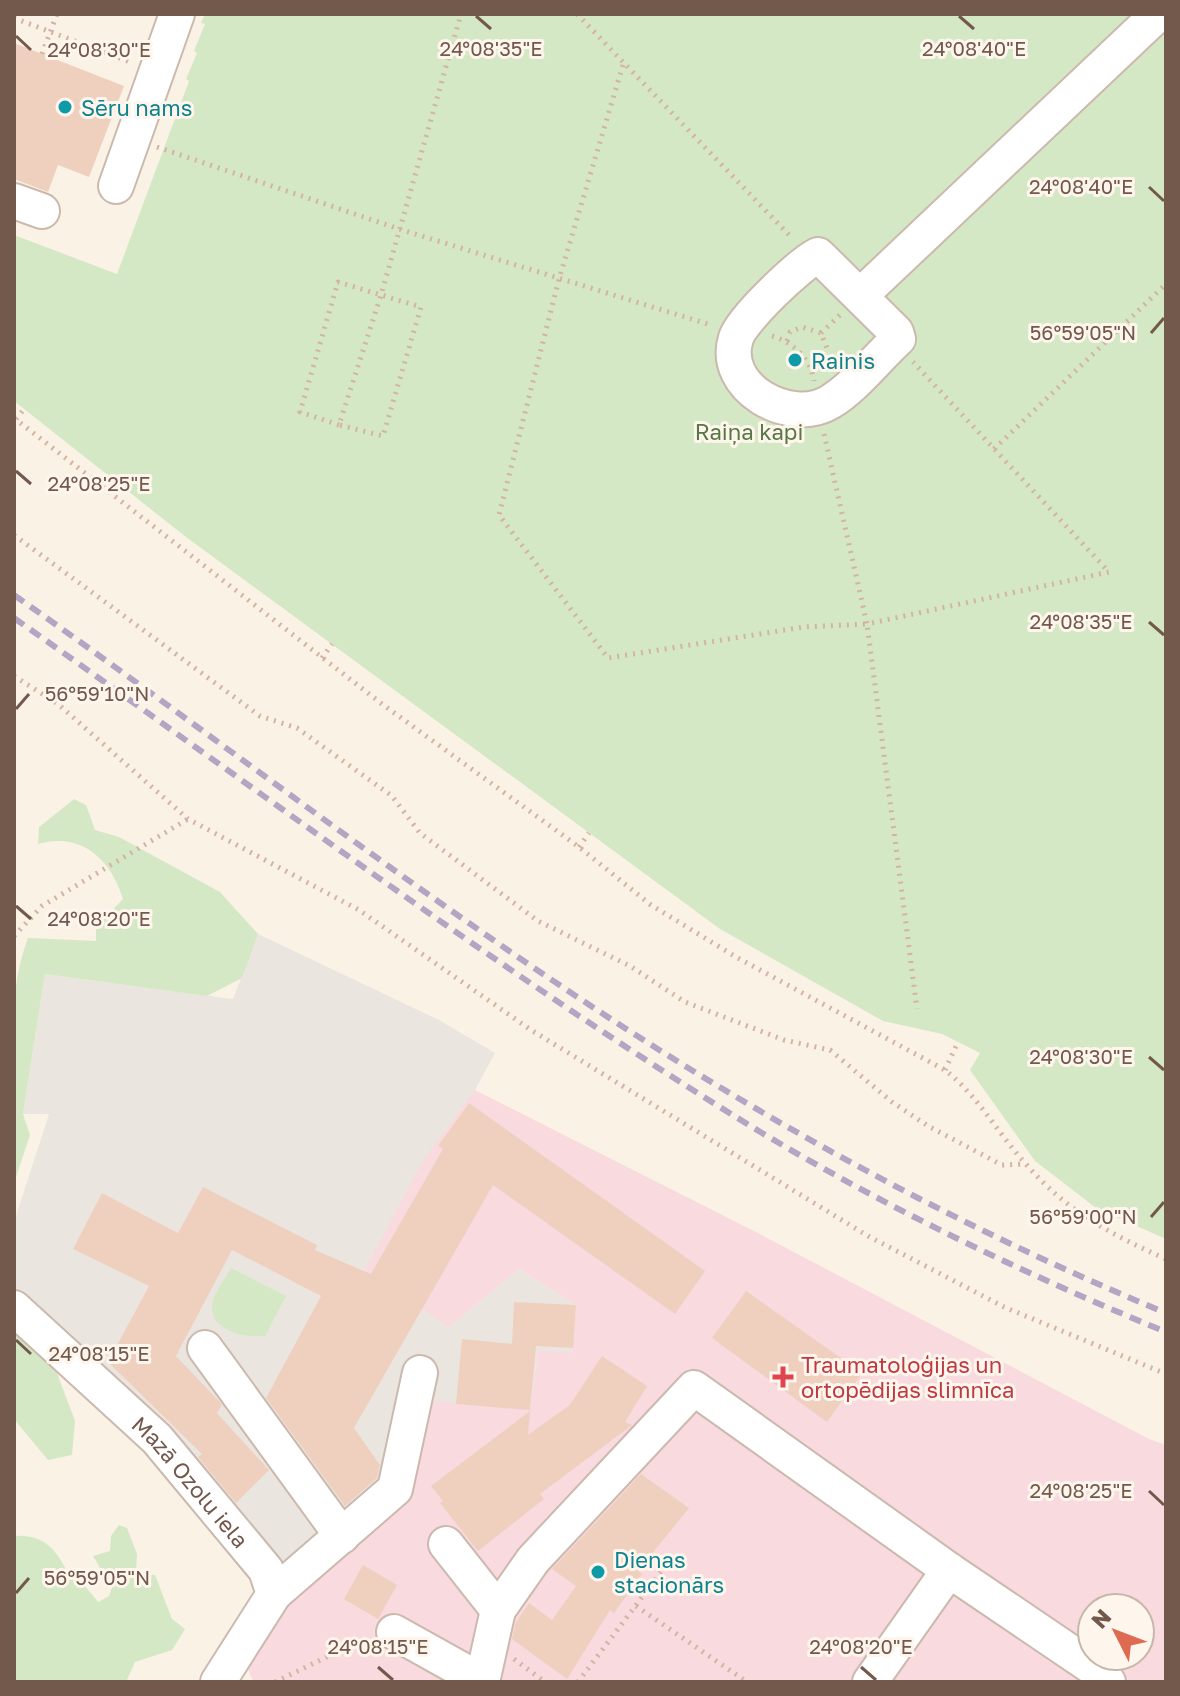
<svg xmlns="http://www.w3.org/2000/svg" width="1180" height="1696" viewBox="0 0 1180 1696" font-family="'Golos Text',sans-serif">
	<style>
		.industrial { fill: #ebe5e0 }
		.medical { fill: #f8dadf; fill-rule: evenodd }
		.green { fill: #d5e8c5 }
		.building { fill: #efd0bf }
		.lines { fill: none; stroke-linecap: round; stroke-linejoin: round }
		.minor-casing { stroke: #ccb9ad; stroke-width: 38 }
		.path { stroke: #d4b3a2; stroke-width: 5; stroke-dasharray: 2 6; stroke-linecap: butt }
		.minor { stroke: #fff; stroke-width: 34 }
		.rail { stroke: #b4a5c4; stroke-width: 6; stroke-dasharray: 12 8; stroke-linecap: butt }
		.ticks { fill: none; stroke: #73584c; stroke-width: 3 }
		.culture-dot { fill: #0f9aa8; stroke: #fef6ec; stroke-width: 3 }
		.health-dot { fill: #e0444e; stroke: #fef6ec; stroke-width: 3 }
		.labels { text-anchor: middle; dominant-baseline: central; stroke-width: 6; stroke-linejoin: round; paint-order: stroke }
		.culture-label { font-size: 22px; fill: #0d838f; stroke: #fef6ec; text-anchor: start }
		.park-label { font-size: 22px; fill: #567845; stroke: #fef6ec }
		.health-label { font-size: 22px; fill: #be3a42; stroke: #fef6ec; text-anchor: start }
		.street-label { font-size: 22px; fill: #73584c; stroke: #fef6ec }
		.ticks-label { font-size: 20px; text-anchor: middle; fill: #73584c; stroke: #fef6ec; stroke-width: 6; stroke-linejoin: round; paint-order: stroke }
	</style>
	<rect width="100%" height="100%" fill="#fbf2e6"/>
	<!-- industrial -->
	<path class="industrial" d="M258,934L439,1020L495,1053L475,1090L449,1327L519,1269L576,1305L572,1354L538,1350L530,1410L408,1490L303,1582L14,1287V1222L49,1114H23L45,974L233,999Z"/>
	<!-- medical -->
	<path class="medical" d="M475,1090L752,1230L1149,1439L1166,1445V1682H253L247,1666L303,1582L408,1490L425,1400L530,1410L538,1350L572,1353L576,1305L519,1269L449,1327L364,1271L424,1159ZM1092,1608H1140V1656H1092Z"/>
	<!-- green -->
	<g class="green">
		<path d="M205,14H1166V1239L1096,1208L1035,1161L970,1070L980,1053L942,1034L883,1021L720,929L186,537L14,401V235L117,274L189,81L186,79L197,53L194,51L205,24L201,23Z"/>
		<path d="M74,799L86,805L95,830L119,837L220,892L258,934L242,978L207,996L45,974L23,1114L30,1135L14,1183C14,1109 2,1005 28,938L96,941V927L123,899C110,858 81,832 38,844L39,827Z"/>
		<path d="M231,1268L286,1296L265,1336C248,1338 213,1332 212,1309C211,1295 225,1280 231,1268Z"/>
		<path d="M14,1301L37,1320L75,1421L72,1455L48,1460L14,1419Z"/>
		<path d="M119,1525L127,1528L137,1554L136,1574L155,1575L172,1619L185,1629L172,1650L135,1662L126,1682H14V1536C44,1534 56,1549 69,1575L77,1576L98,1602L109,1596L112,1588L93,1556L110,1551L111,1536Z"/>
	</g>
	<!-- building -->
	<g class="building">
		<path d="M14,43L124,86L89,177L58,165L48,192L14,179Z"/>
		<path d="M469,1103L705,1271L675,1314L493,1185L354,1428L380,1465L377,1478L345,1506L266,1398L321,1296L232,1250L176,1356L219,1401L222,1405L217,1413L269,1470L236,1503L198,1457L202,1454L108,1362L149,1286L73,1249L102,1193L178,1233L203,1187L317,1245L315,1250L371,1274L443,1149L438,1146Z"/>
		<path d="M746,1291L862,1373L827,1422L712,1338Z"/>
		<path d="M514,1302L576,1305L573,1348L536,1346L530,1410L456,1404L462,1339L512,1344Z"/>
		<path d="M602,1356L647,1386L625,1422L632,1425L540,1494L544,1499L478,1551L440,1503L443,1501L431,1486L530,1411L528,1435L570,1405Z"/>
		<path d="M641,1474L689,1508L638,1571L642,1574L614,1613L610,1610L567,1679L512,1639L516,1622L529,1603L552,1620L576,1586L552,1569Z"/>
		<path d="M363,1565L397,1585L378,1619L344,1599Z"/>
	</g>
	<g class="lines">
		<defs>
			<g id="minor">
				<path d="M116,186L177,14"/>
				<path d="M14,201L42,211"/>
				<path d="M818,255L896,332L898,339C877,358 855,387 830,402C790,426 720,388 736,338C742,319 800,264 818,255Z"/>
				<path d="M861,295L1158,14"/>
				<path id="s1" d="M14,1308L157,1439L266,1570L274,1594L218,1682"/>
				<path d="M205,1348L342,1536"/>
				<path d="M446,1544L498,1610L482,1682"/>
				<path d="M274,1594L395,1489L420,1373"/>
				<path d="M498,1610L533,1560L694,1388L949,1570L1101,1673L1108,1682"/>
				<path d="M394,1632L482,1681"/>
				<path d="M870,1682L949,1570"/>
			</g>
		</defs>
		<!-- minor casing -->
		<use href="#minor" class="minor-casing"/>
		<!-- path -->
		<g class="path">
			<path d="M577,14L792,238"/>
			<path d="M14,18L130,62"/>
			<path d="M42,54L57,14"/>
			<path d="M623,65L559,279L499,515L608,658L804,627L867,624L917,1009"/>
			<path d="M157,147L399,229L711,325"/>
			<path d="M821,333L841,314"/>
			<path d="M772,336C793,342 811,359 814,381"/>
			<path d="M787,341L790,332L802,327L821,333L827,348L820,363L812,366"/>
			<path d="M14,418L382,704L579,847L651,905L736,957L945,1070C978,1096 997,1132 1025,1163C1066,1211 1110,1234 1166,1259"/>
			<path d="M16,419L24,409"/>
			<path d="M339,425L300,412L338,282L421,307L383,436L339,425L381,295L461,14"/>
			<path d="M824,434L867,624L1109,572L913,362"/>
			<path d="M994,449L1166,284"/>
			<path d="M14,535L260,716L297,728L392,796L420,833L538,921L630,966L685,1002L784,1040L830,1050L892,1102L928,1126L1002,1165L1025,1164"/>
			<path d="M322,658L332,644"/>
			<path d="M14,676L58,704L188,819L359,910L531,1030L868,1236L1004,1307L1166,1374"/>
			<path d="M579,847L589,833"/>
			<path d="M14,936L42,906L188,819"/>
			<path d="M945,1070L958,1042"/>
			<path d="M636,1606L747,1682"/>
			<path d="M514,1659L545,1682"/>
			<path d="M275,1682L366,1638"/>
			<path d="M578,1682L661,1572"/>
		</g>
		<!-- minor -->
		<use href="#minor" class="minor"/>
		<!-- rail -->
		<g class="rail">
			<path d="M14,595C252,762 482,946 733,1095C872,1178 1016,1251 1166,1313"/>
			<path d="M14,618C262,792 503,975 762,1133C891,1210 1027,1275 1166,1332"/>
		</g>
	</g>
	<!-- ticks -->
	<path class="ticks" d="M476,16L491,29M959,16L974,29M16,36L31,50M1149,187L1164,201M1151,333L1164,318M16,471L31,484M1149,622L1164,635M16,709L29,694M16,906L31,919M1149,1057L1164,1070M1151,1217L1164,1202M16,1340L31,1354M1149,1491L1164,1505M16,1593L29,1578M378,1667L393,1680M861,1667L876,1680"/>
	<!-- markers -->
	<g class="culture-dot">
		<circle cx="65" cy="107" r="8"/>
		<circle cx="795" cy="360" r="8"/>
		<circle cx="598" cy="1572" r="8"/>
	</g>
	<path class="health-dot" d="M779 1365h8v8h8v8h-8v8h-8v-8h-8v-8h8z"/>
	<g class="labels">
		<!-- culture labels -->
		<g class="culture-label">
			<text x="81" y="107">Sēru nams</text>
			<text x="811" y="360">Rainis</text>
			<text x="614" y="1559">Dienas<tspan x="614" dy="25">stacionārs</tspan></text>
		</g>
		<!-- park labels -->
		<g class="park-label">
			<text x="749" y="431">Raiņa kapi</text>
		</g>
		<!-- health labels -->
		<g class="health-label">
			<text x="801" y="1364">Traumatoloģijas un<tspan x="801" dy="25">ortopēdijas slimnīca</tspan></text>
		</g>
		<!-- street labels -->
		<g class="street-label">
			<text stroke="none"><textPath href="#s1" startOffset="248">Mazā Ozolu iela</textPath></text>
		</g>
	</g>
	<g class="ticks-label">
		<text x="491" y="56">24°08'35"E</text>
		<text x="974" y="56">24°08'40"E</text>
		<text x="99" y="57">24°08'30"E</text>
		<text x="1081" y="194">24°08'40"E</text>
		<text x="1083" y="340">56°59'05"N</text>
		<text x="99" y="491">24°08'25"E</text>
		<text x="1081" y="629">24°08'35"E</text>
		<text x="97" y="701">56°59'10"N</text>
		<text x="99" y="926">24°08'20"E</text>
		<text x="1081" y="1064">24°08'30"E</text>
		<text x="1083" y="1224">56°59'00"N</text>
		<text x="99" y="1361">24°08'15"E</text>
		<text x="1081" y="1498">24°08'25"E</text>
		<text x="97" y="1585">56°59'05"N</text>
		<text x="378" y="1654">24°08'15"E</text>
		<text x="861" y="1654">24°08'20"E</text>
	</g>
	<!-- border -->
	<rect width="1180" height="1696" fill="none" stroke="#73584c" stroke-width="32"/>
	<!-- north arrow -->
	<g transform="translate(1116 1632) rotate(312)"><circle r="38" fill="#fef6ec" stroke="#c6b7ac" stroke-width="2"/>
	<path d="M0-6L14 30L0 20L-14 30Z" fill="#de6a52"/>
	<text y="-12" font-size="22" font-weight="bold" text-anchor="middle" fill="#73584c">N</text>
	</g>
</svg>
